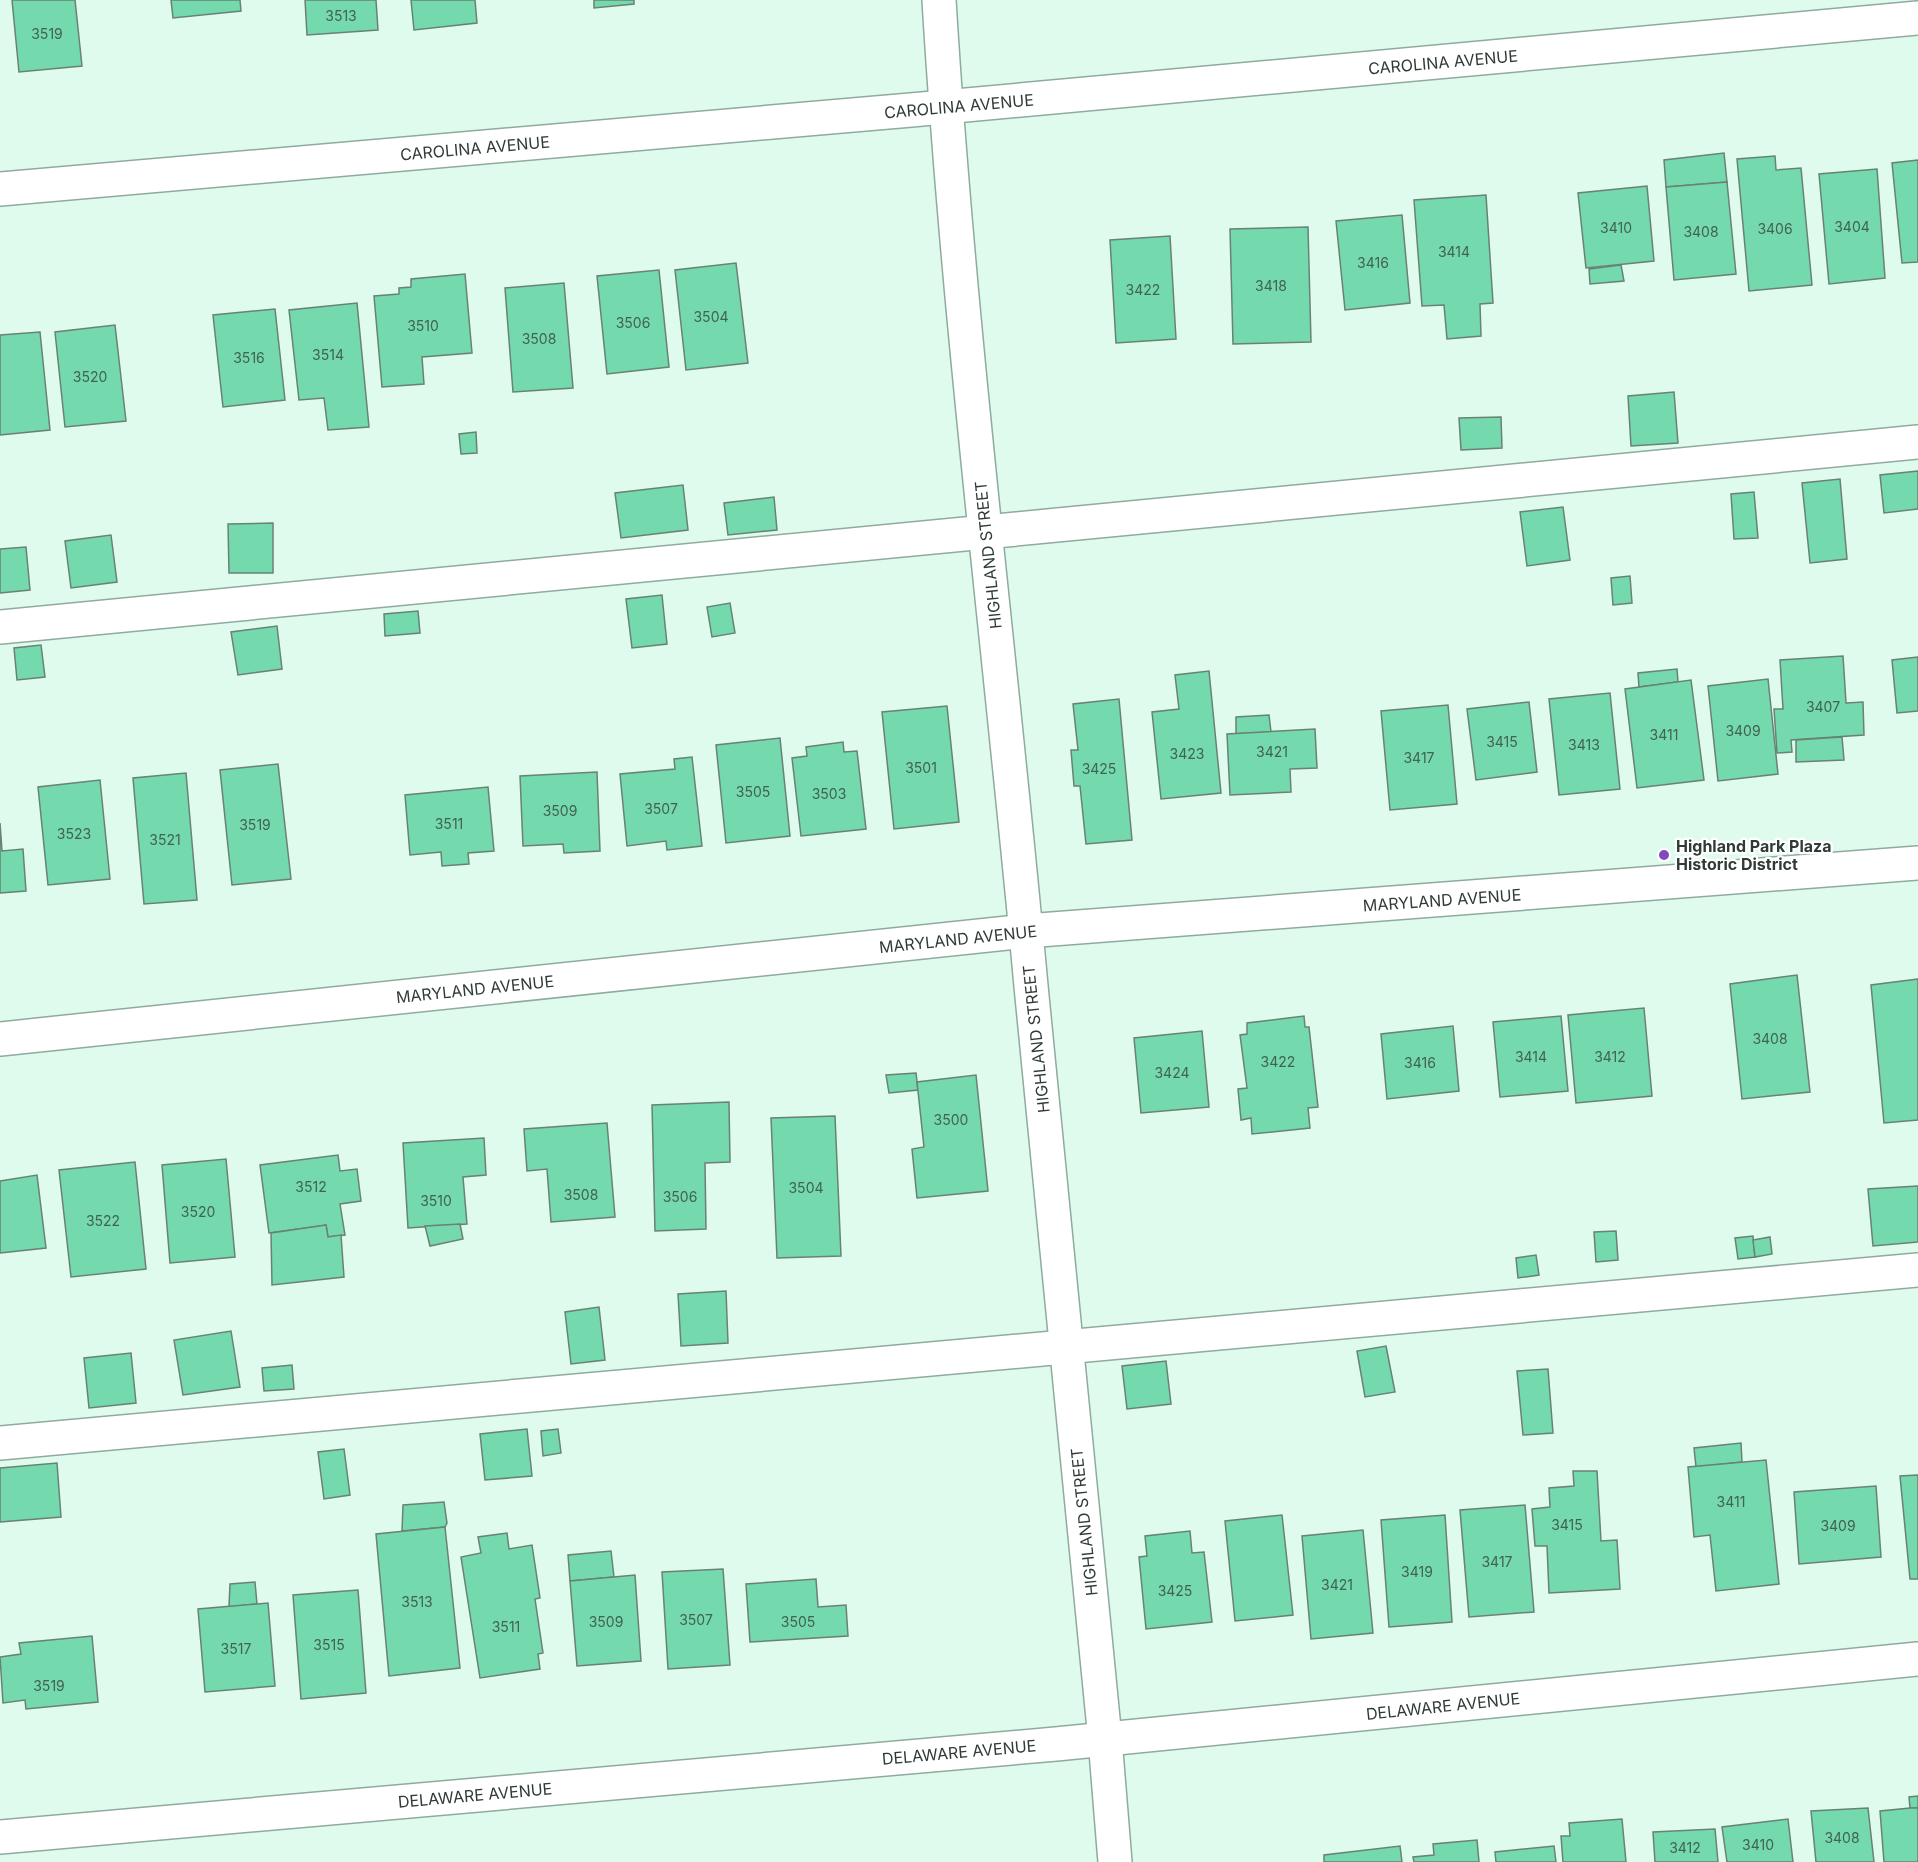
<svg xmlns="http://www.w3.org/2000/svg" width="1918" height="1862" viewBox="0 0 1918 1862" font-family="Inter,sans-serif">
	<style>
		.building { fill: #74d9ad; stroke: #698275; stroke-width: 1.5 }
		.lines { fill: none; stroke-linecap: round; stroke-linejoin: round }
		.minor-casing { stroke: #90ab9e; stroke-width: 36 }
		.minor { stroke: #fff; stroke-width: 33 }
		.poi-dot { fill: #8349c0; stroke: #fff; stroke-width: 2 }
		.labels { text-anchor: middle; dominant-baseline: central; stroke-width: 4.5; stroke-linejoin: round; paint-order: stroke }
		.number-label { font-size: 14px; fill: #416254 }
		.street-label { font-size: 16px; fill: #303b36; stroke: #fff }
		.poi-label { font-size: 16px; font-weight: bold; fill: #303b36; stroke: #fff; text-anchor: start }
	</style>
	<rect width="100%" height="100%" fill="#dffbed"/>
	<!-- building -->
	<g class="building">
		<path d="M12,0H75L82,66L19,72Z"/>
		<path d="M171,0H240L241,11L173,18Z"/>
		<path d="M305,0H376L378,30L307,35Z"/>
		<path d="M411,0H475L477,23L414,30Z"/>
		<path d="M594,0H634V4L594,8Z"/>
		<path d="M1724,153L1727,182L1666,187L1664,160Z"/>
		<path d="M1775,156L1776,170L1801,168L1812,285L1749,291L1737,159Z"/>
		<path d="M1918,160V262L1902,263L1892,163Z"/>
		<path d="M1877,169L1885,278L1829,284L1819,174Z"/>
		<path d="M1727,182L1736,274L1674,280L1666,187Z"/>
		<path d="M1647,186L1654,261L1586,268L1578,193Z"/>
		<path d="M1486,195L1493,303L1480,304L1481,336L1447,339L1444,305L1422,306L1414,200Z"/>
		<path d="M1402,215L1410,303L1345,310L1336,221Z"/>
		<path d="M1308,227L1311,342L1233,344L1230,229Z"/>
		<path d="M1170,236L1176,339L1116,343L1110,240Z"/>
		<path d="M736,263L748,363L686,370L675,270Z"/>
		<path d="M1621,265L1624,281L1590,284L1589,269Z"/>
		<path d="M659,270L669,367L607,374L597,276Z"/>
		<path d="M465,274L472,353L422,357L424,384L382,387L374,296L399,294V288L411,287V279Z"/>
		<path d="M564,283L573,388L513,392L505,288Z"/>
		<path d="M357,303L369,427L328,430L324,398L299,400L289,310Z"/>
		<path d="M275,309L285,400L223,407L213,315Z"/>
		<path d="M115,325L126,421L65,427L55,332Z"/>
		<path d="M40,332L50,430L0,435V335Z"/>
		<path d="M1674,392L1678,443L1631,446L1628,396Z"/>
		<path d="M1501,417L1502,448L1461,450L1459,418Z"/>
		<path d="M476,432L477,453L461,454L459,434Z"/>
		<path d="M1918,471V509L1884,513L1880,475Z"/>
		<path d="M1840,479L1847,559L1810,563L1802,483Z"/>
		<path d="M683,485L688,530L621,538L615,493Z"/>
		<path d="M1754,492L1758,538L1734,539L1731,494Z"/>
		<path d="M774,497L777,530L728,535L724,503Z"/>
		<path d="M1563,507L1570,560L1527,566L1520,512Z"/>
		<path d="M273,523V573H229L228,524Z"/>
		<path d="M111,535L117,582L71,588L65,541Z"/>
		<path d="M26,547L30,590L0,593V549Z"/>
		<path d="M1630,576L1632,603L1613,605L1611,578Z"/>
		<path d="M662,595L667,644L632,648L626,599Z"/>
		<path d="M730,603L735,633L712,637L707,607Z"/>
		<path d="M418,611L420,633L385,636L384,614Z"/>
		<path d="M277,626L282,669L238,675L231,632Z"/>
		<path d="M41,645L45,677L17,680L14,648Z"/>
		<path d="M1843,656L1846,703L1863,702L1864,735L1791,740L1792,752L1777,753L1774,709H1783L1780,660Z"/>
		<path d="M1918,657V711L1897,713L1892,660Z"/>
		<path d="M1677,669L1678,682L1639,687L1638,673Z"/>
		<path d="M1209,671L1221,793L1161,799L1152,712L1179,709L1175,675Z"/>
		<path d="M1768,679L1778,774L1718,781L1708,686Z"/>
		<path d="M1691,680L1704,780L1637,788L1625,689Z"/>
		<path d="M1610,693L1620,789L1559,795L1549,699Z"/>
		<path d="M1119,699L1132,840L1086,844L1080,786H1074L1071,750H1078L1073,704Z"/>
		<path d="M1529,702L1537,772L1476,780L1467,709Z"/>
		<path d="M1448,705L1457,804L1390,810L1381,711Z"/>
		<path d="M947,706L959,822L894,829L882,712Z"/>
		<path d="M1269,715L1271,732L1236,734V717Z"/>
		<path d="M1315,729L1317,768L1290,769L1291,792L1230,795L1227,734Z"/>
		<path d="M1842,737L1844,760L1796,762V740Z"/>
		<path d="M780,738L790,836L726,843L716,745Z"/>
		<path d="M843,742L844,752L857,751L866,829L801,836L792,758L807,756L806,747Z"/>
		<path d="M692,757L702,846L667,850L666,841L627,846L620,774L675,769L674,759Z"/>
		<path d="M278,764L291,879L232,885L220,770Z"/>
		<path d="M597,772L600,851L564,853L563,844L523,846L520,776Z"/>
		<path d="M186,773L197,900L144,904L133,778Z"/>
		<path d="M100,780L110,879L48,885L38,787Z"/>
		<path d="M488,787L494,851L468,853L469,864L442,866L441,852L410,855L405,795Z"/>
		<path d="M0,823L2,851L23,849L26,891L0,893Z"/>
		<path d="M1797,975L1810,1092L1742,1099L1730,984Z"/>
		<path d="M1918,979V1120L1884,1123L1871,985Z"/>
		<path d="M1644,1008L1652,1096L1576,1103L1568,1015Z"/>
		<path d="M1304,1016L1305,1027H1309L1318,1107L1308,1108L1310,1128L1252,1134L1251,1118L1241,1120L1238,1089L1247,1088L1240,1035L1247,1034V1023Z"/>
		<path d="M1561,1016L1568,1091L1500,1097L1493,1022Z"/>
		<path d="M1453,1026L1459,1091L1387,1099L1381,1034Z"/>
		<path d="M1202,1031L1209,1107L1141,1113L1134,1038Z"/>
		<path d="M916,1073L918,1090L889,1093L886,1075Z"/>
		<path d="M976,1075L988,1191L917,1198L912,1149L924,1147L917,1082Z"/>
		<path d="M729,1102L730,1162L705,1163L706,1229L655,1231L652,1105Z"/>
		<path d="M835,1116L841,1256L777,1258L771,1118Z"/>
		<path d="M607,1123L615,1217L551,1222L547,1169L527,1171L524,1129Z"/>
		<path d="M484,1138L486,1175L463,1177L467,1224L408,1228L403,1143Z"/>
		<path d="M338,1155L340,1171L357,1169L361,1201L340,1204L345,1235L328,1237L326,1225L269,1233L260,1165Z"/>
		<path d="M226,1159L235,1257L170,1263L162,1165Z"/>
		<path d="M135,1162L146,1269L71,1277L59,1170Z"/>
		<path d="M37,1175L46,1248L0,1253V1181Z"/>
		<path d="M1918,1186V1242L1873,1246L1868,1189Z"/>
		<path d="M460,1224L463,1239L430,1246L425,1226Z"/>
		<path d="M326,1225L328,1237L341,1235L344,1277L272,1285L271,1233Z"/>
		<path d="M1616,1231L1618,1260L1596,1262L1594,1232Z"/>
		<path d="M1753,1236L1755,1257L1738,1259L1735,1238Z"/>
		<path d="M1770,1237L1772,1254L1755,1257L1753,1240Z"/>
		<path d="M1536,1255L1539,1275L1518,1278L1516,1258Z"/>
		<path d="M726,1291L728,1343L681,1346L678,1294Z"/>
		<path d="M599,1307L605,1360L571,1364L565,1312Z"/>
		<path d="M231,1331L240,1387L183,1395L174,1340Z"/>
		<path d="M1386,1346L1395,1392L1365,1397L1357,1351Z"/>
		<path d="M131,1353L136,1403L89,1408L84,1358Z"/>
		<path d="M1166,1361L1171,1404L1127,1409L1122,1366Z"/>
		<path d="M292,1365L294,1389L264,1391L262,1368Z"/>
		<path d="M1548,1369L1553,1433L1523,1435L1517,1371Z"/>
		<path d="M527,1429L532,1476L485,1480L480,1434Z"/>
		<path d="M558,1429L561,1453L543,1456L541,1431Z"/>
		<path d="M1741,1443L1742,1462L1696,1467L1694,1448Z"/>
		<path d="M344,1449L350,1495L324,1499L318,1452Z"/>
		<path d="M1766,1460L1779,1584L1716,1591L1710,1535L1694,1537L1688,1467Z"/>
		<path d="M57,1463L61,1517L0,1522V1468Z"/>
		<path d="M1573,1471H1597L1601,1541L1617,1540L1620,1589L1549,1593L1547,1546H1535L1532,1509L1550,1507L1549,1488L1574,1486Z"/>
		<path d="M1918,1475V1579H1910L1900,1476Z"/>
		<path d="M1876,1486L1881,1557L1799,1564L1794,1492Z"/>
		<path d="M444,1502L447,1523L445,1527L402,1531L403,1505Z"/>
		<path d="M1525,1505L1534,1612L1469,1617L1460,1510Z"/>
		<path d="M1282,1515L1293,1615L1235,1621L1225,1521Z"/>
		<path d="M1445,1515L1452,1622L1389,1627L1381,1520Z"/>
		<path d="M445,1527L460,1668L389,1676L376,1534Z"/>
		<path d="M1363,1530L1373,1633L1311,1639L1302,1536Z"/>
		<path d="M1190,1531L1192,1553L1204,1552L1212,1622L1146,1629L1139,1557L1147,1556L1145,1536Z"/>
		<path d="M507,1533L509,1549L532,1545L540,1598L535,1599L543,1653L538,1654L540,1669L480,1678L461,1557L481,1553L478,1537Z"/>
		<path d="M611,1551L614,1577L570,1581L568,1555Z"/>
		<path d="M723,1569L730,1665L668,1669L662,1572Z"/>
		<path d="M635,1575L641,1661L577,1666L570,1581Z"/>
		<path d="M816,1579L818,1607L846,1605L848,1636L750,1642L746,1584Z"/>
		<path d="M255,1582L257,1604L229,1607L230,1584Z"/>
		<path d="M358,1590L366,1693L301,1699L293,1595Z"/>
		<path d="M268,1603L275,1686L205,1692L198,1609Z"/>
		<path d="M92,1636L98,1702L26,1709L25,1700L3,1703L0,1657L21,1654L19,1643Z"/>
		<path d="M1918,1796V1808H1910L1909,1797Z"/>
		<path d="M1868,1808L1874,1862H1816L1811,1811Z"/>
		<path d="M1910,1808H1918V1862H1884L1880,1811Z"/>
		<path d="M1622,1819L1626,1862H1563L1561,1836H1570L1569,1823Z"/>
		<path d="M1788,1819L1793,1862H1727L1722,1827Z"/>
		<path d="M1715,1829L1718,1862H1655L1653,1832Z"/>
		<path d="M1477,1840L1479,1862H1414L1413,1857L1434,1855L1433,1844Z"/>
		<path d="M1400,1846L1402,1862H1324V1855Z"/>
		<path d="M1554,1846L1556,1862H1496L1495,1852Z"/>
	</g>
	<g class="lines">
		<defs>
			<g id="minor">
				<path d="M939,0C959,330 1001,658 1031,986L1105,1739L1115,1862"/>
				<path d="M0,189L911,110L1918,18"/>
				<path d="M0,627L1918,442"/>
				<path d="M0,1039L1026,931L1918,863"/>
				<path d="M0,1443L1918,1270"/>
				<path d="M0,1837L1056,1744L1918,1659"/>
			</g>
		</defs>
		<!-- minor casing -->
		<use href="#minor" class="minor-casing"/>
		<!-- minor -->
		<use href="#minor" class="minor"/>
	</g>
	<!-- markers -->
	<circle class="poi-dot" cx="1664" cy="855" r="6"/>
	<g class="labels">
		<!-- number labels -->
		<g class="number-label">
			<text x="341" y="15">3513</text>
			<text x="47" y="33">3519</text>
			<text x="1852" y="226">3404</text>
			<text x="1616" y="227">3410</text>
			<text x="1775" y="228">3406</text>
			<text x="1701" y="231">3408</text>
			<text x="1454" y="251">3414</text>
			<text x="1373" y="262">3416</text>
			<text x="1271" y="285">3418</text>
			<text x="1143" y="289">3422</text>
			<text x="711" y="316">3504</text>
			<text x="633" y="322">3506</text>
			<text x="423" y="325">3510</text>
			<text x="539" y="338">3508</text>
			<text x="328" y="354">3514</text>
			<text x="249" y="357">3516</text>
			<text x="90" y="376">3520</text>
			<text x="1823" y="706">3407</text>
			<text x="1743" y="730">3409</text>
			<text x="1664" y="734">3411</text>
			<text x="1502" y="741">3415</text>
			<text x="1584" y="744">3413</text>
			<text x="1272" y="751">3421</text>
			<text x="1187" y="753">3423</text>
			<text x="1419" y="757">3417</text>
			<text x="921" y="767">3501</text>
			<text x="1099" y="768">3425</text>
			<text x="753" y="791">3505</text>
			<text x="829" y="793">3503</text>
			<text x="661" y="808">3507</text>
			<text x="560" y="810">3509</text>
			<text x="449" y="823">3511</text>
			<text x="255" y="824">3519</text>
			<text x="74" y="833">3523</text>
			<text x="165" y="839">3521</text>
			<text x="1770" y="1038">3408</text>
			<text x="1531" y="1056">3414</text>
			<text x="1610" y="1056">3412</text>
			<text x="1278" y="1061">3422</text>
			<text x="1420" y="1062">3416</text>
			<text x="1172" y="1072">3424</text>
			<text x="951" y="1119">3500</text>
			<text x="311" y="1186">3512</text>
			<text x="806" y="1187">3504</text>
			<text x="581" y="1194">3508</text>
			<text x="680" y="1196">3506</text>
			<text x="436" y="1200">3510</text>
			<text x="198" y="1211">3520</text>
			<text x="103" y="1220">3522</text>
			<text x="1731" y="1501">3411</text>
			<text x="1567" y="1524">3415</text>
			<text x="1838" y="1525">3409</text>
			<text x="1497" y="1561">3417</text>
			<text x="1417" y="1571">3419</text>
			<text x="1337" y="1584">3421</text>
			<text x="1175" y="1590">3425</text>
			<text x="417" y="1601">3513</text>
			<text x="696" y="1619">3507</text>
			<text x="606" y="1621">3509</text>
			<text x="798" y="1621">3505</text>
			<text x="506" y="1626">3511</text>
			<text x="329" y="1644">3515</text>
			<text x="236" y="1648">3517</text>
			<text x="49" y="1685">3519</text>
			<text x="1842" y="1837">3408</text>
			<text x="1758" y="1844">3410</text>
			<text x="1685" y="1847">3412</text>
		</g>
		<!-- street labels -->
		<g class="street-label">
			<text transform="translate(1443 62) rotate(-5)">CAROLINA AVENUE</text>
			<text transform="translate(959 106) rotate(-5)">CAROLINA AVENUE</text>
			<text transform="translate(475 148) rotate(-5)">CAROLINA AVENUE</text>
			<text transform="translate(988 555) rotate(-96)">HIGHLAND STREET</text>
			<text transform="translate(1442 900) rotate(-4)">MARYLAND AVENUE</text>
			<text transform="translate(958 939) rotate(-6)">MARYLAND AVENUE</text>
			<text transform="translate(475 989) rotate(-6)">MARYLAND AVENUE</text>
			<text transform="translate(1036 1039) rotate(-96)">HIGHLAND STREET</text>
			<text transform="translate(1084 1522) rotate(-96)">HIGHLAND STREET</text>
			<text transform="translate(1443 1706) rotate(-6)">DELAWARE AVENUE</text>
			<text transform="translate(959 1752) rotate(-5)">DELAWARE AVENUE</text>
			<text transform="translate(475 1795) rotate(-5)">DELAWARE AVENUE</text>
		</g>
		<!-- poi labels -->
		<g class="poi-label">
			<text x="1676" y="846">Highland Park Plaza<tspan x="1676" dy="18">Historic District</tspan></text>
		</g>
	</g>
</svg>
